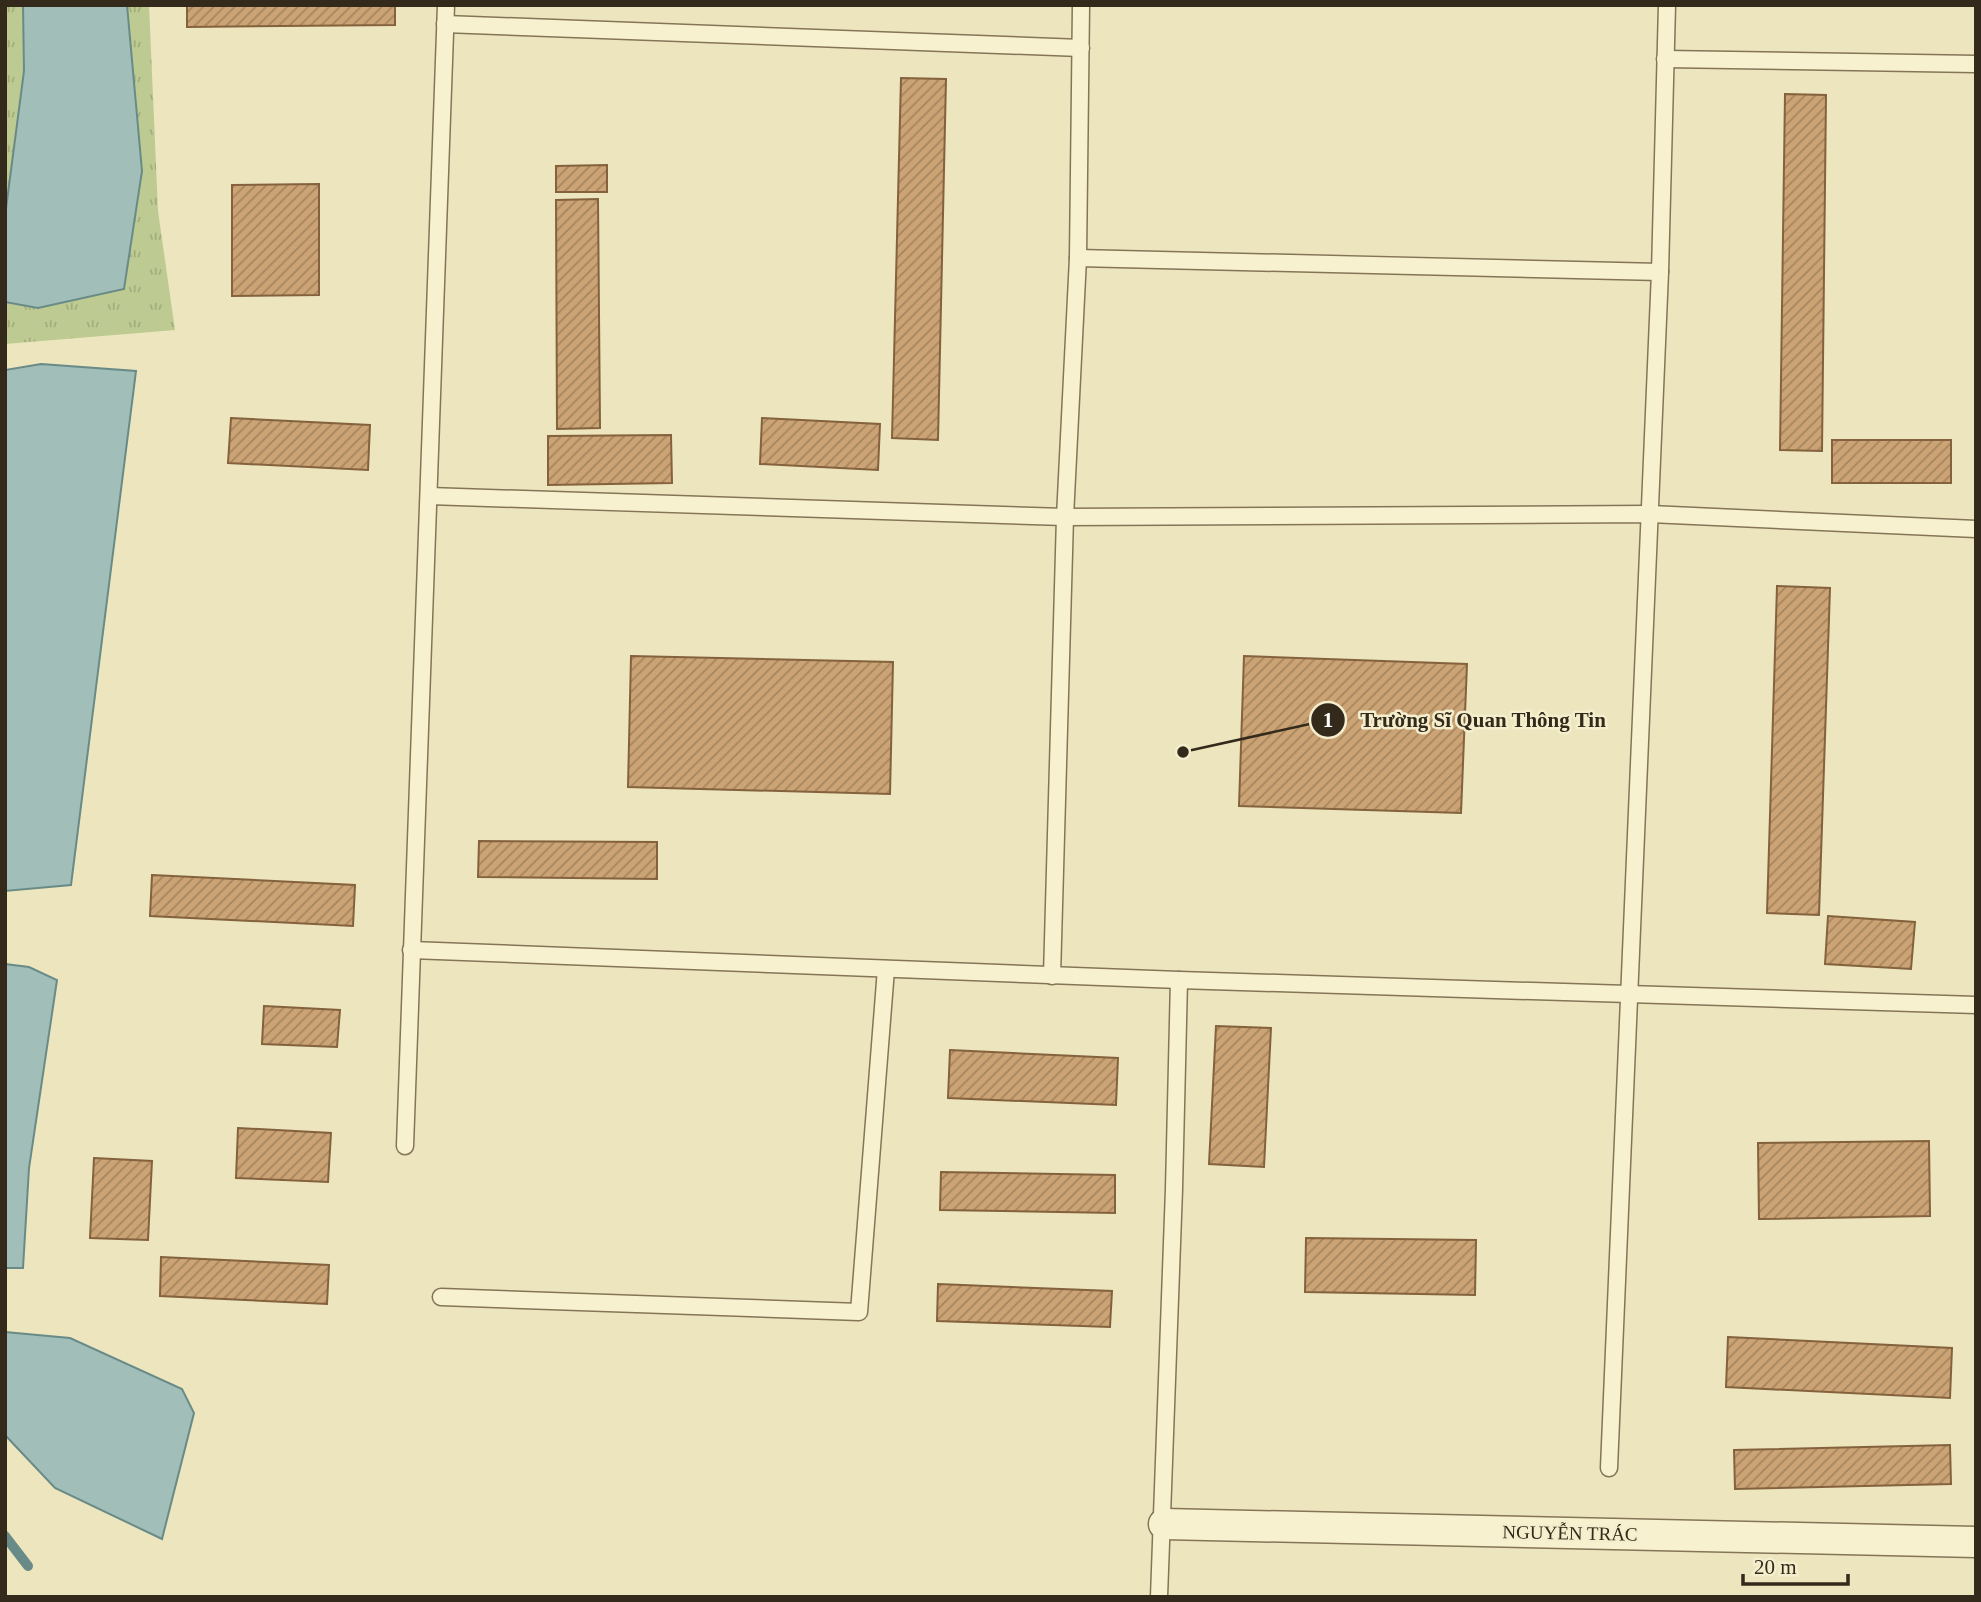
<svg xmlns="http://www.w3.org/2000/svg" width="1981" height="1602" viewBox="0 0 1981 1602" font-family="Georgia,serif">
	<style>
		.grass { fill: url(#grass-tufts) }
		.water { fill: #a1beb9; stroke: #698b87; stroke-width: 2 }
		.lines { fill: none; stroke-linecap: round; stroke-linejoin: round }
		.stream { stroke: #698b87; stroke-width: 10 }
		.building { fill: url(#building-hatch); stroke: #83623d; stroke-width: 2 }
		.service-casing { stroke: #847557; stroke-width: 19 }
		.minor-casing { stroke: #847557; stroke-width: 33 }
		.service { stroke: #f8f1d0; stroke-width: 16 }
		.minor { stroke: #f8f1d0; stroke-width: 30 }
		.labels { text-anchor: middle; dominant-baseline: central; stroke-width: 5; stroke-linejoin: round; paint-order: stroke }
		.street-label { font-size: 19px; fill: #342a1b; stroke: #f4eecd }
		.leader { fill: none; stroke: #342a1b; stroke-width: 2.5 }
		.callout-dot { fill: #342a1b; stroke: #f4eecd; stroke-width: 2.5 }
		.mark-label { font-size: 21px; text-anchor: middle; font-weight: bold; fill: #fff }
		.callout-label { font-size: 21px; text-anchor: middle; font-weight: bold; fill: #342a1b; stroke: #f4eecd; stroke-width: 5; stroke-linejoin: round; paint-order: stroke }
	</style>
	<defs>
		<pattern id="grass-tufts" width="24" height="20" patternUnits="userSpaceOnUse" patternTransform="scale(1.75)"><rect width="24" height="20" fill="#bdca92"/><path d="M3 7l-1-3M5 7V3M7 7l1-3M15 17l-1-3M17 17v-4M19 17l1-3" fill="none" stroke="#a3ae7d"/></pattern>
		<pattern id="building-hatch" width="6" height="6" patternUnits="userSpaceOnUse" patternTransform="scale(1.75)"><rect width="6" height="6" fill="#cba374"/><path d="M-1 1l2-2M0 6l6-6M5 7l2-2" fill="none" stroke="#a6855e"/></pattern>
	</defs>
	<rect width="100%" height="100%" fill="#ede5be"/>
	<!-- grass -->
	<g class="grass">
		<path d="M5,5H23L24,71L5,216Z"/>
		<path d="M127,5H149L158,211L175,330L5,344V302L38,308L128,28Z"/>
	</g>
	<!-- water -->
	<g class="water">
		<path d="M23,5H127L142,171L124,289L38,308L5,302V216L24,71Z"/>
		<path d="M41,364L136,371L71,885L5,891V370Z"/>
		<path d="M5,964L29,967L57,980L29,1168L23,1268H5Z"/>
		<path d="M5,1332L70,1338L182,1389L194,1413L162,1539L55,1488L5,1435Z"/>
	</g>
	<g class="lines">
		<!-- stream -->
		<path class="stream" d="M5,1536L28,1566"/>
	</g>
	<!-- building -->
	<g class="building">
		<path d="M187,5H395V25L187,27Z"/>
		<path d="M901,78L946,79L938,440L892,438Z"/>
		<path d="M1785,94L1826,95L1822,451L1780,450Z"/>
		<path d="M607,165V192H556V166Z"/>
		<path d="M319,184V295L232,296V185Z"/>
		<path d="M598,199L600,428L557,429L556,200Z"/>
		<path d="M231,418L370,425L368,470L228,463Z"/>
		<path d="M762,418L880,424L878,470L760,464Z"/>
		<path d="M671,435L672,483L548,485V436Z"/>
		<rect x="1832" y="440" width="119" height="43"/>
		<path d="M1777,586L1830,588L1819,915L1767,913Z"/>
		<path d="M631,656L893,662L890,794L628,787Z"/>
		<path d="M1244,656L1467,664L1461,813L1239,806Z"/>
		<path d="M479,841L657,842V879L478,877Z"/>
		<path d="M152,875L355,885L353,926L150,916Z"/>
		<path d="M1828,916L1915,922L1911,969L1825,964Z"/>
		<path d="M264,1006L340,1010L337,1047L262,1044Z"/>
		<path d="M1216,1026L1271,1028L1264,1167L1209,1164Z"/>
		<path d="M950,1050L1118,1058L1116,1105L948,1098Z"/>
		<path d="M238,1128L331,1133L328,1182L236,1178Z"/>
		<path d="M1929,1141L1930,1216L1759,1219L1758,1143Z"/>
		<path d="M94,1158L152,1161L148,1240L90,1238Z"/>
		<path d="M941,1172L1115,1175V1213L940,1210Z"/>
		<path d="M1306,1238L1476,1240L1475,1295L1305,1292Z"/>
		<path d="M161,1257L329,1265L327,1304L160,1296Z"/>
		<path d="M938,1284L1112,1291L1110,1327L937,1321Z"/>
		<path d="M1728,1337L1952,1348L1950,1398L1726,1387Z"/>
		<path d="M1950,1445L1951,1484L1735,1489L1734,1450Z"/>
	</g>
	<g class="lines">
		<defs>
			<g id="service">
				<path d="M445,24L1081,48"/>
				<path d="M1665,59L1976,64"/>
				<path d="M1078,258L1660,272"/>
				<path d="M429,496L1065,517L1650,514L1976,529"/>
				<path d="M411,950L1179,980L1976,1005"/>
				<path d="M1052,976L1065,517L1078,258L1081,5"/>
				<path d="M405,1146L446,5"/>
				<path d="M441,1297L859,1312L886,969"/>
				<path d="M1609,1468L1660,272L1667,5"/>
				<path d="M1159,1597L1174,1189L1179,980"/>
			</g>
			<path id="minor" d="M1164,1524L1976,1542"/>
		</defs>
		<!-- service casing -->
		<use href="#service" class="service-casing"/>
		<!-- minor casing -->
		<use href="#minor" class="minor-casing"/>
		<!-- service -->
		<use href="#service" class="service"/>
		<!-- minor -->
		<use href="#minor" class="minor"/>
	</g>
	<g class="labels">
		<!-- street labels -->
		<g class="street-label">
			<text transform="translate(1570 1533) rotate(1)">NGUYỄN TRÁC</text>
		</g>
	</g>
	<!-- callouts -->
	<path class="leader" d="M1183 752L1328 720"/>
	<g class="callout-dot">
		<circle cx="1183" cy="752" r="7"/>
		<circle cx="1328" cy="720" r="18"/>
	</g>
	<g class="mark-label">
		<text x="1328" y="727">1</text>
	</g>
	<g class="callout-label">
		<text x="1483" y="727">Trường Sĩ Quan Thông Tin</text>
	</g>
	<!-- border -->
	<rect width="1981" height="1602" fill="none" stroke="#342a1b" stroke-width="14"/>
	<!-- scale -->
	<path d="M1743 1574v10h105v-10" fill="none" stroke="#342a1b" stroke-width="3.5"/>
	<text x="1754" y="1574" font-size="21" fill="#342a1b" stroke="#f4eecd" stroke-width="5" paint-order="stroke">20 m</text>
</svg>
